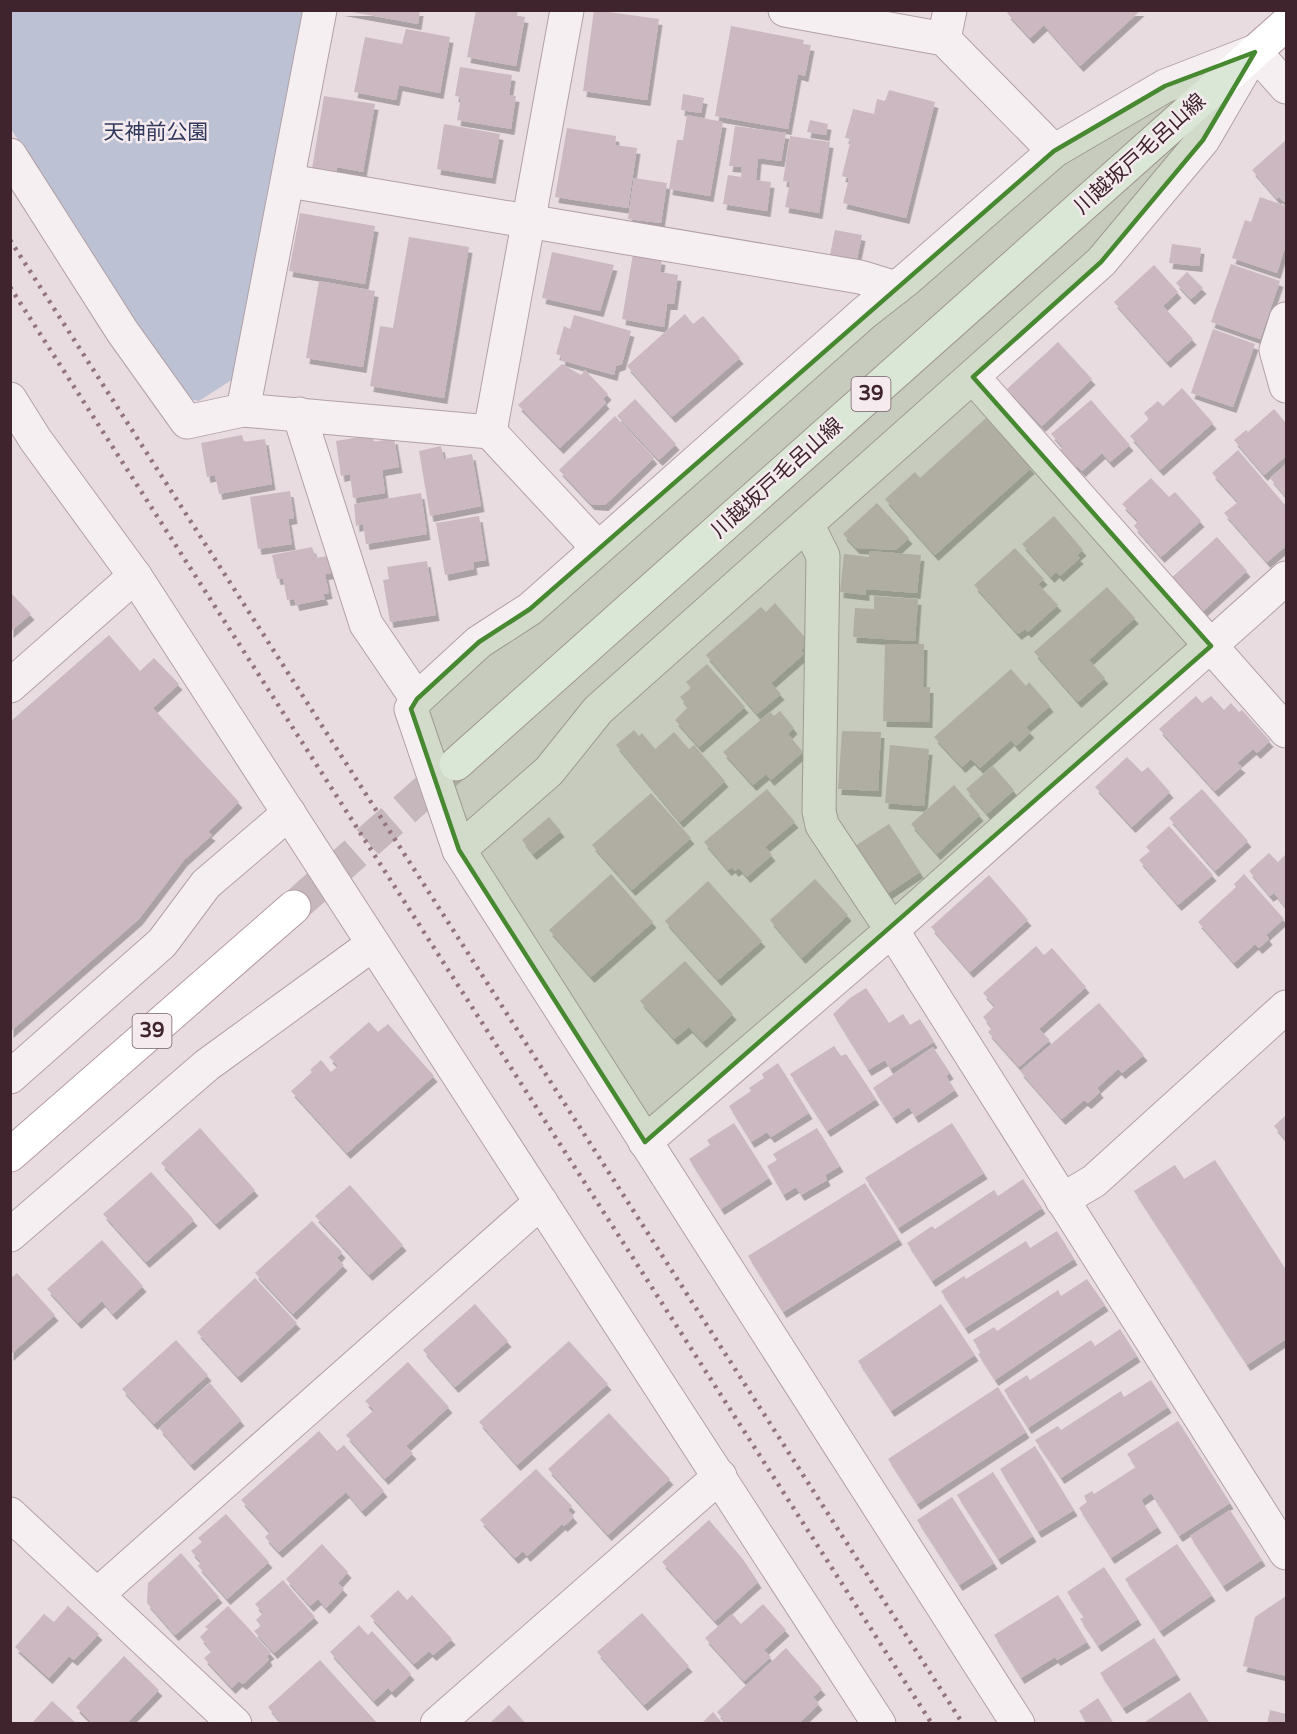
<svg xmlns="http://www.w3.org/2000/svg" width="1297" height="1734" viewBox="0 0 1297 1734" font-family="'Varela Round','Noto Sans JP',sans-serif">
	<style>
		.green { fill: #bcc2d3 }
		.building { fill: #cbb8c0; filter: url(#shadow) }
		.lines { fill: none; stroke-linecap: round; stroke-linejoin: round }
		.primary-tunnel { stroke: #c6b7bd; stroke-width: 33; stroke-dasharray: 33 16; stroke-linecap: butt }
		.street-casing { stroke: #b2a1a8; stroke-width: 35 }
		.primary-casing { stroke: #b59aa5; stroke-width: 35 }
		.street { stroke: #f6eff1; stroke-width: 33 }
		.primary { stroke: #fff; stroke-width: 33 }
		.rail { stroke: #937480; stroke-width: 4.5; stroke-dasharray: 3 6; stroke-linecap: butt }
		.marked { fill: #478930; fill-opacity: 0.2; stroke: #478930; stroke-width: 4.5; stroke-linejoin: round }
		.labels { text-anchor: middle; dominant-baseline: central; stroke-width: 5; stroke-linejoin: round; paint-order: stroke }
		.shield { fill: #f5ebef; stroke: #766068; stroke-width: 1.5 }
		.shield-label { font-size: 20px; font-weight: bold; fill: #3f242e }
		.park-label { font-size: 21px; fill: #30395c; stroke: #f5ebef }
		.street-label { font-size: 21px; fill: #3f242e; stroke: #f5ebef }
	</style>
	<defs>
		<filter id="shadow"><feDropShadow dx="3.5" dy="6" stdDeviation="0" flood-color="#0004"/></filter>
	</defs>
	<rect width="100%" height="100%" fill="#e8dce1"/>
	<!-- green -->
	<path class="green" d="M11,11H303L233,379L199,401L185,398L11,129Z"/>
	<!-- building -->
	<g class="building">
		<path d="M341,10H420L418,24Z"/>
		<path d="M476,10H518L517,16L525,17L516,66L467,57Z"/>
		<path d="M594,10L659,19L647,100L583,91Z"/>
		<path d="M1011,10H1141L1080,66L1044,25L1030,38L1007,13Z"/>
		<path d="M731,26L804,40L803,44L811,45L805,76L798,74L788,129L715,116Z"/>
		<path d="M406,29L450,37L440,93L399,85L396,100L354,92L365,37L402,44Z"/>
		<path d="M460,67L512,75L509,95L516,96L511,129L457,120L461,97L455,96Z"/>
		<path d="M889,90L935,102L906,218L843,203L849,178L842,176L851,139L845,138L853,109L874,114L877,99L885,101Z"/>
		<path d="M683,94L704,98L701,113L681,110Z"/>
		<path d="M324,96L375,104L363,172L337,167L336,173L312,169Z"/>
		<path d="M687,115L723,122L710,196L669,189L677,140H683Z"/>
		<path d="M810,120L828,124L826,135L807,132Z"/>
		<path d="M444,124L500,134L492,178L437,169Z"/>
		<path d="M735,126L786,133L781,161L758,158L756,180L771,182L767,211L723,204L728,175L741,177L742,167L729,166Z"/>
		<path d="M567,128L616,136L615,145L637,148L628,208L555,197Z"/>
		<path d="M790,136L830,142L819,213L785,207L790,182L783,181Z"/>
		<path d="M1286,140V200L1284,202L1279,197L1277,199L1252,170Z"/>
		<path d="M634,178L667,183L661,223L628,219Z"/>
		<path d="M1260,197L1286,206V244L1277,273L1232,258L1245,220L1251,222Z"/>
		<path d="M300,213L375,226L365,284L289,271Z"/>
		<path d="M835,230L862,235L857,259L830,255Z"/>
		<path d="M409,237L469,247L444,398L370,386L380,326L393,328Z"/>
		<path d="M1172,244L1201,248L1199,266L1169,263Z"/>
		<path d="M552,252L614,265L600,311L542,298Z"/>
		<path d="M633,254L662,259L660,272L678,275L674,304H667L664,327L622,319Z"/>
		<path d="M1231,264L1280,281L1260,339L1211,322Z"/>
		<path d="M1154,265L1178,292L1163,306L1193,339L1167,362L1114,302Z"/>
		<path d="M1187,272L1203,288L1191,299L1176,283Z"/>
		<path d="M319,281L375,291L363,367L306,358Z"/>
		<path d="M685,314L693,324L703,316L740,358L672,417L627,366Z"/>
		<path d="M574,315L631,331L622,364L616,366L614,375L561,360L562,356L556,354L564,326L570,329Z"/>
		<path d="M1213,329L1255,344L1233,407L1191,393Z"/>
		<path d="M1058,342L1092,379L1042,426L1007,389Z"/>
		<path d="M562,364L581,375L585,370L608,394L603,399L606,403L560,448L518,405Z"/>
		<path d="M1182,388L1213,423L1160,470L1130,436L1149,419L1144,413L1158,401L1163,406Z"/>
		<path d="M635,399L676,444L659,460L617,416Z"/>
		<path d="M1091,400L1130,445L1110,462L1102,453L1082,471L1077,466L1074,469L1059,451L1063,447L1051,434Z"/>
		<path d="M1274,409L1286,423V456L1264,475L1234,440L1246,430L1248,432Z"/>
		<path d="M615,416L654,458L605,505L591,504L559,470Z"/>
		<path d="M986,418L1031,468L935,555L885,499L915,472L920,478Z"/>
		<path d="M242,435L244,442L265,439L272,484L219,494L215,475L207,477L201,443Z"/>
		<path d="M372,435L374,442L394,438L399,467L382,470L385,493L353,498L350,474L341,476L336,441Z"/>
		<path d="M441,446L444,459L472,454L481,506L430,516L419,451Z"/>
		<path d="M1238,450L1286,506V546L1267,562L1224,513L1238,502L1212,473Z"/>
		<path d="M1286,464V497L1270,478Z"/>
		<path d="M1151,478L1169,497L1175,492L1201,521L1161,557L1134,526L1138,521L1122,504Z"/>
		<path d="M290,491L294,518L288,519L292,544L258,549L250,497Z"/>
		<path d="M421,493L427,534L366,544L363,524L356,526L354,504Z"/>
		<path d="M877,503L909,538L896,550L856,548L843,534Z"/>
		<path d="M479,516L486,560L473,562L474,569L445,575L436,523Z"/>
		<path d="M1054,516L1083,550L1077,555L1080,558L1060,576L1056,572L1051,577L1022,544Z"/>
		<path d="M1217,537L1247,571L1201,613L1170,579Z"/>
		<path d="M312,547L316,558L328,556L331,573L325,574L329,593L323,594L325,599L296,605L294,599L287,600L283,578L277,579L272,555Z"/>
		<path d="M1015,548L1044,579L1038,584L1058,605L1028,632L1025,629L1018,634L974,585Z"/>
		<path d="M869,551L921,555L917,593L866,589V595L840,592L844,554L869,557Z"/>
		<path d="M427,561L436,615L390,622L383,580L389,579L387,567Z"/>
		<path d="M1107,587L1135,618L1089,660L1105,678L1078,702L1034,652Z"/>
		<path d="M10,592L31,614L10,632Z"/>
		<path d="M874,596L918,599L915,641L853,637L855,608L874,609Z"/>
		<path d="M775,603L810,643L801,650L804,654L771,683L781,694L757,714L706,655L761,607L766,612Z"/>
		<path d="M109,635L140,671L154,658L179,684L153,708L239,802L208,832L212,835L184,860L139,919L10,1032V722Z"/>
		<path d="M885,644H924L923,687H930L929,722L883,721Z"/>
		<path d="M707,664L745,707L699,747L675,720L688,707L680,697L691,688L686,682Z"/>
		<path d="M1011,669L1026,686L1029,682L1050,706L1026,727L1031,732L1016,746L1011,740L980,768L971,759L962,767L934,737Z"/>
		<path d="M1196,696L1202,703L1211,696L1224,710L1231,703L1239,712L1242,710L1270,741L1257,753L1253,749L1237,763L1242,767L1215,791L1159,729Z"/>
		<path d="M780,711L794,728L788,734L803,752L771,780L766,774L753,785L723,752L770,712L774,716Z"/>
		<path d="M634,730L639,736L642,733L655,749L674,732L689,749L694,745L725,781L680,822L616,745Z"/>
		<path d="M842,731L881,732L878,791L838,789Z"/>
		<path d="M890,745L929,749L924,806L885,803Z"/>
		<path d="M1127,757L1142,772L1148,767L1170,792L1132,827L1095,787Z"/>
		<path d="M993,766L1014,790L987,814L966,789Z"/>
		<path d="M954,785L980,815L937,854L911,824Z"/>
		<path d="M767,789L795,822L765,847L772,855L747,877L739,868L735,871L732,867L728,870L704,842Z"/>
		<path d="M1202,789L1248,841L1215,871L1169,818Z"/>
		<path d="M651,793L691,838L632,890L592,845Z"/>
		<path d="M549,817L561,831L533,854L522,840Z"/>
		<path d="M889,824L920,872L887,894L855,846Z"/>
		<path d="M1169,826L1213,875L1178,905L1139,860L1150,851L1146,847Z"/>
		<path d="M1269,853L1278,862L1286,854V908L1274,893L1270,896L1249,871Z"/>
		<path d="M611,874L653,922L591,977L549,930Z"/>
		<path d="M1244,874L1284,919L1266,935L1269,939L1259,948L1255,944L1234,963L1198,922L1236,887L1234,884Z"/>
		<path d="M989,875L1028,920L970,972L931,927Z"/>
		<path d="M815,879L848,915L802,958L770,920Z"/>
		<path d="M708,881L762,941L718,980L665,921Z"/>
		<path d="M1036,946L1044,955L1052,948L1086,987L1039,1029L1050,1040L1019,1067L988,1032L992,1028L983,1017L995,1006L983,993Z"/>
		<path d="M685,961L733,1014L703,1042L689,1027L674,1039L640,1001Z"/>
		<path d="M866,988L889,1023L903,1014L910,1025L920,1019L934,1042L890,1069L885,1060L868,1070L833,1014L850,998Z"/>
		<path d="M1099,1003L1144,1055L1122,1073L1118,1069L1097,1088L1100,1092L1088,1103L1084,1100L1062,1119L1020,1071Z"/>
		<path d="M369,1022L378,1032L388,1024L434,1076L347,1153L291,1091L312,1072L310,1070L321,1060L331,1072L338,1066L329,1057Z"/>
		<path d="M834,1046L841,1056L846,1054L876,1099L827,1131L790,1074Z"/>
		<path d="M933,1047L950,1073L946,1076L955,1090L915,1117L909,1107L893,1118L873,1088Z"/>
		<path d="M778,1063L809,1113L771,1137L767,1132L751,1142L729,1106L751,1091L749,1088L764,1078L762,1074Z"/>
		<path d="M1286,1115V1140L1274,1126Z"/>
		<path d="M734,1123L769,1178L721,1209L689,1159L710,1145L707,1140Z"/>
		<path d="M952,1123L984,1173L898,1228L865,1178Z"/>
		<path d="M200,1128L255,1190L216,1224L161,1163Z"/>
		<path d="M817,1128L840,1166L825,1175L827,1180L801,1195L796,1187L783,1195L767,1166L777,1160L773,1154Z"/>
		<path d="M1215,1160L1286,1270V1339L1247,1365L1134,1191L1175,1165L1184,1179Z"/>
		<path d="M151,1172L194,1220L146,1262L103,1214Z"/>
		<path d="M1023,1179L1042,1208L932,1281L907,1243L932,1226L935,1229L994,1190L998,1196Z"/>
		<path d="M865,1183L899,1239L783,1312L748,1256Z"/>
		<path d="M350,1185L403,1245L369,1275L315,1216Z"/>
		<path d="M312,1221L342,1252L337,1258L344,1265L293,1314L255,1273Z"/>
		<path d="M1057,1231L1074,1259L965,1328L941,1291L964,1276L966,1279L1026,1241L1030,1248Z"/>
		<path d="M102,1240L143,1286L113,1314L102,1301L78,1323L47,1289Z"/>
		<path d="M17,1273L55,1315L10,1355V1279Z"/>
		<path d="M255,1278L297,1323L238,1377L197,1332Z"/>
		<path d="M1087,1279L1105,1305L995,1380L978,1354L981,1352L973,1340L994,1327L997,1331L1058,1290L1061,1296Z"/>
		<path d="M475,1304L508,1341L455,1387L423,1350Z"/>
		<path d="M941,1304L975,1355L891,1411L858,1361Z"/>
		<path d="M1120,1329L1137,1356L1028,1428L1004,1390L1027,1375L1030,1380L1091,1340L1095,1346Z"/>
		<path d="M176,1340L208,1375L154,1424L122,1389Z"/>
		<path d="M569,1341L608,1384L517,1465L479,1422Z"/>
		<path d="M408,1362L449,1407L406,1446L413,1453L385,1479L346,1435L374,1410L365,1401Z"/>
		<path d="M1151,1380L1168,1407L1061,1478L1035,1440L1058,1426L1061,1430L1121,1391L1124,1397Z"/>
		<path d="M210,1383L241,1420L191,1465L159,1428Z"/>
		<path d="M998,1387L1026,1432L917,1504L888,1459Z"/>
		<path d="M609,1413L670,1479L608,1535L548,1469Z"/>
		<path d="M1178,1421L1230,1503L1179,1536L1151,1493L1141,1500L1158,1527L1111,1558L1079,1508L1087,1502L1084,1496L1092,1491L1094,1494L1136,1467L1127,1454Z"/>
		<path d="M319,1431L337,1451L344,1445L384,1491L362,1511L346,1492L279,1552L265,1537L270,1532L241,1500Z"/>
		<path d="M1035,1446L1074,1510L1038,1532L1000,1469Z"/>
		<path d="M536,1469L572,1506L568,1510L574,1517L564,1526L562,1524L527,1556L523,1551L515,1558L480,1520Z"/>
		<path d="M993,1472L1033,1536L998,1559L957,1495Z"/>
		<path d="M952,1497L994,1563L959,1585L917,1520Z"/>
		<path d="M1230,1510L1262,1560L1223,1586L1190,1536Z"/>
		<path d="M226,1514L269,1562L227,1599L198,1566L201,1562L191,1551L202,1542L198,1538Z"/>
		<path d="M709,1520L742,1558L758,1582L715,1621L662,1562Z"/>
		<path d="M322,1544L348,1572L338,1583L344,1589L326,1608L318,1599L310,1606L286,1579Z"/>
		<path d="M1177,1544L1212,1595L1160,1631L1125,1579Z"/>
		<path d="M181,1553L219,1597L175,1635L147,1603L148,1583Z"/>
		<path d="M1104,1567L1138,1619L1098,1646L1080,1619L1084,1617L1067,1592Z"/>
		<path d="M283,1580L315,1617L274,1653L254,1631L261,1626L256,1620L263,1613L255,1604Z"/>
		<path d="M398,1590L407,1600L412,1595L452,1639L433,1655L429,1651L414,1664L370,1616Z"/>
		<path d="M1058,1595L1087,1642L1057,1660L1055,1657L1021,1678L994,1635Z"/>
		<path d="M1286,1596V1676L1243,1666L1255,1617Z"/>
		<path d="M763,1604L786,1630L764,1650L771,1657L744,1681L705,1638L732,1614L741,1624Z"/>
		<path d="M68,1606L99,1634L74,1660L69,1656L49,1678L15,1647L44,1614L54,1622Z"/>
		<path d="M228,1606L271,1653L267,1656L269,1660L243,1684L239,1681L232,1688L204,1658L212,1651L200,1637L208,1629L205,1627Z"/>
		<path d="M642,1613L689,1666L644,1705L597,1652Z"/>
		<path d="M359,1625L368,1635L372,1631L411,1674L392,1692L388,1688L374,1701L330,1652Z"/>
		<path d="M1154,1638L1177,1674L1123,1708L1100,1673Z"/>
		<path d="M786,1648L822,1689L813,1697L819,1704L798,1724H727L717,1712Z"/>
		<path d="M124,1656L159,1690L126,1724H93L76,1707Z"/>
		<path d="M320,1660L378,1724H282L268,1707Z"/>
		<path d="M1190,1692L1210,1724H1142Z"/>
		<path d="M1098,1698L1114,1724H1084L1086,1722L1079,1711Z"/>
		<path d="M52,1701L77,1724H31Z"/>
		<path d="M509,1705L526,1724H489Z"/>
		<path d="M1270,1710L1286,1714V1724H1267Z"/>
		<path d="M713,1712L723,1724H701Z"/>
	</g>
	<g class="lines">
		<!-- primary-tunnel -->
		<path class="primary-tunnel" d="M294,907L455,765"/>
		<defs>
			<g id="street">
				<path d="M785,10L944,39L1054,151"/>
				<path d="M944,39L950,10"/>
				<path d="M1255,52L1286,87"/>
				<path d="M10,155L122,331L187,422L243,410L490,432L598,548"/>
				<path d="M289,181L860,277L896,288"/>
				<path d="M1286,319L1276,350L1286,386"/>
				<path d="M973,377L1286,731"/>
				<path d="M10,399L35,439L135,576L879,1724"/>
				<path d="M243,410L320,10"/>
				<path d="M299,414L366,624L417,699"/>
				<path d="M490,432L567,10"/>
				<path d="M807,524L823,556L819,811L822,825L892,930L1286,1553"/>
				<path d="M10,686L135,576"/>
				<path d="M459,850L549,771L598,710L1101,262L1203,140L1249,61"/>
				<path d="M10,1077L162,943L206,884L289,813"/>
				<path d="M645,1142L892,930L1286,578"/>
				<path d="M1062,1200L1094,1181L1286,1007"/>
				<path d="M10,1235L207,1065L373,944"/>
				<path d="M10,1514L235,1724"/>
				<path d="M98,1594L541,1202"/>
				<path d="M437,1724L720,1476"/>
				<path d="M1018,1724L459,850L411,709L417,699L479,642L530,609L864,313L906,280L1054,151L1165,86L1253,52"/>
			</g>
			<g id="primary">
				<path d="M456,764L1286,24"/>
				<path d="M10,1155L294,907"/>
			</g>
		</defs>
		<!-- street casing -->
		<use href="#street" class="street-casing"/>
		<!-- primary casing -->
		<use href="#primary" class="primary-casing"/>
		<!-- street -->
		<use href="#street" class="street"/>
		<!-- primary -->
		<use href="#primary" class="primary"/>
		<!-- rail -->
		<g class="rail">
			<path d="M10,240L963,1724"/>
			<path d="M10,287L932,1724"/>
		</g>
	</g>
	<!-- marked area -->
	<path class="marked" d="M1255,52L1203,140L1101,262L973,377L1211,646L645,1142L459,850L411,709L417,699L479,642L530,609L1054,151L1165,86Z"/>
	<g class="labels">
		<!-- shield labels -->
		<g class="shield">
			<rect x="851.5" y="377" width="39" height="34" rx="4.5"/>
			<rect x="132.5" y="1014" width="39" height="34" rx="4.5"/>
		</g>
		<g class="shield-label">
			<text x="871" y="394">39</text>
			<text x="152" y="1031">39</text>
		</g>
		<!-- park labels -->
		<g class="park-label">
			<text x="156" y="132">天神前公園</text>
		</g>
		<!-- street labels -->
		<g class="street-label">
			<text transform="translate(1140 154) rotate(-42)">川越坂戸毛呂山線</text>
			<text transform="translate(777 478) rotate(-42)">川越坂戸毛呂山線</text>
		</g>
	</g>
	<!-- border -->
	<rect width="1297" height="1734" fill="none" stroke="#3f242e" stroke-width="24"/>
</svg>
